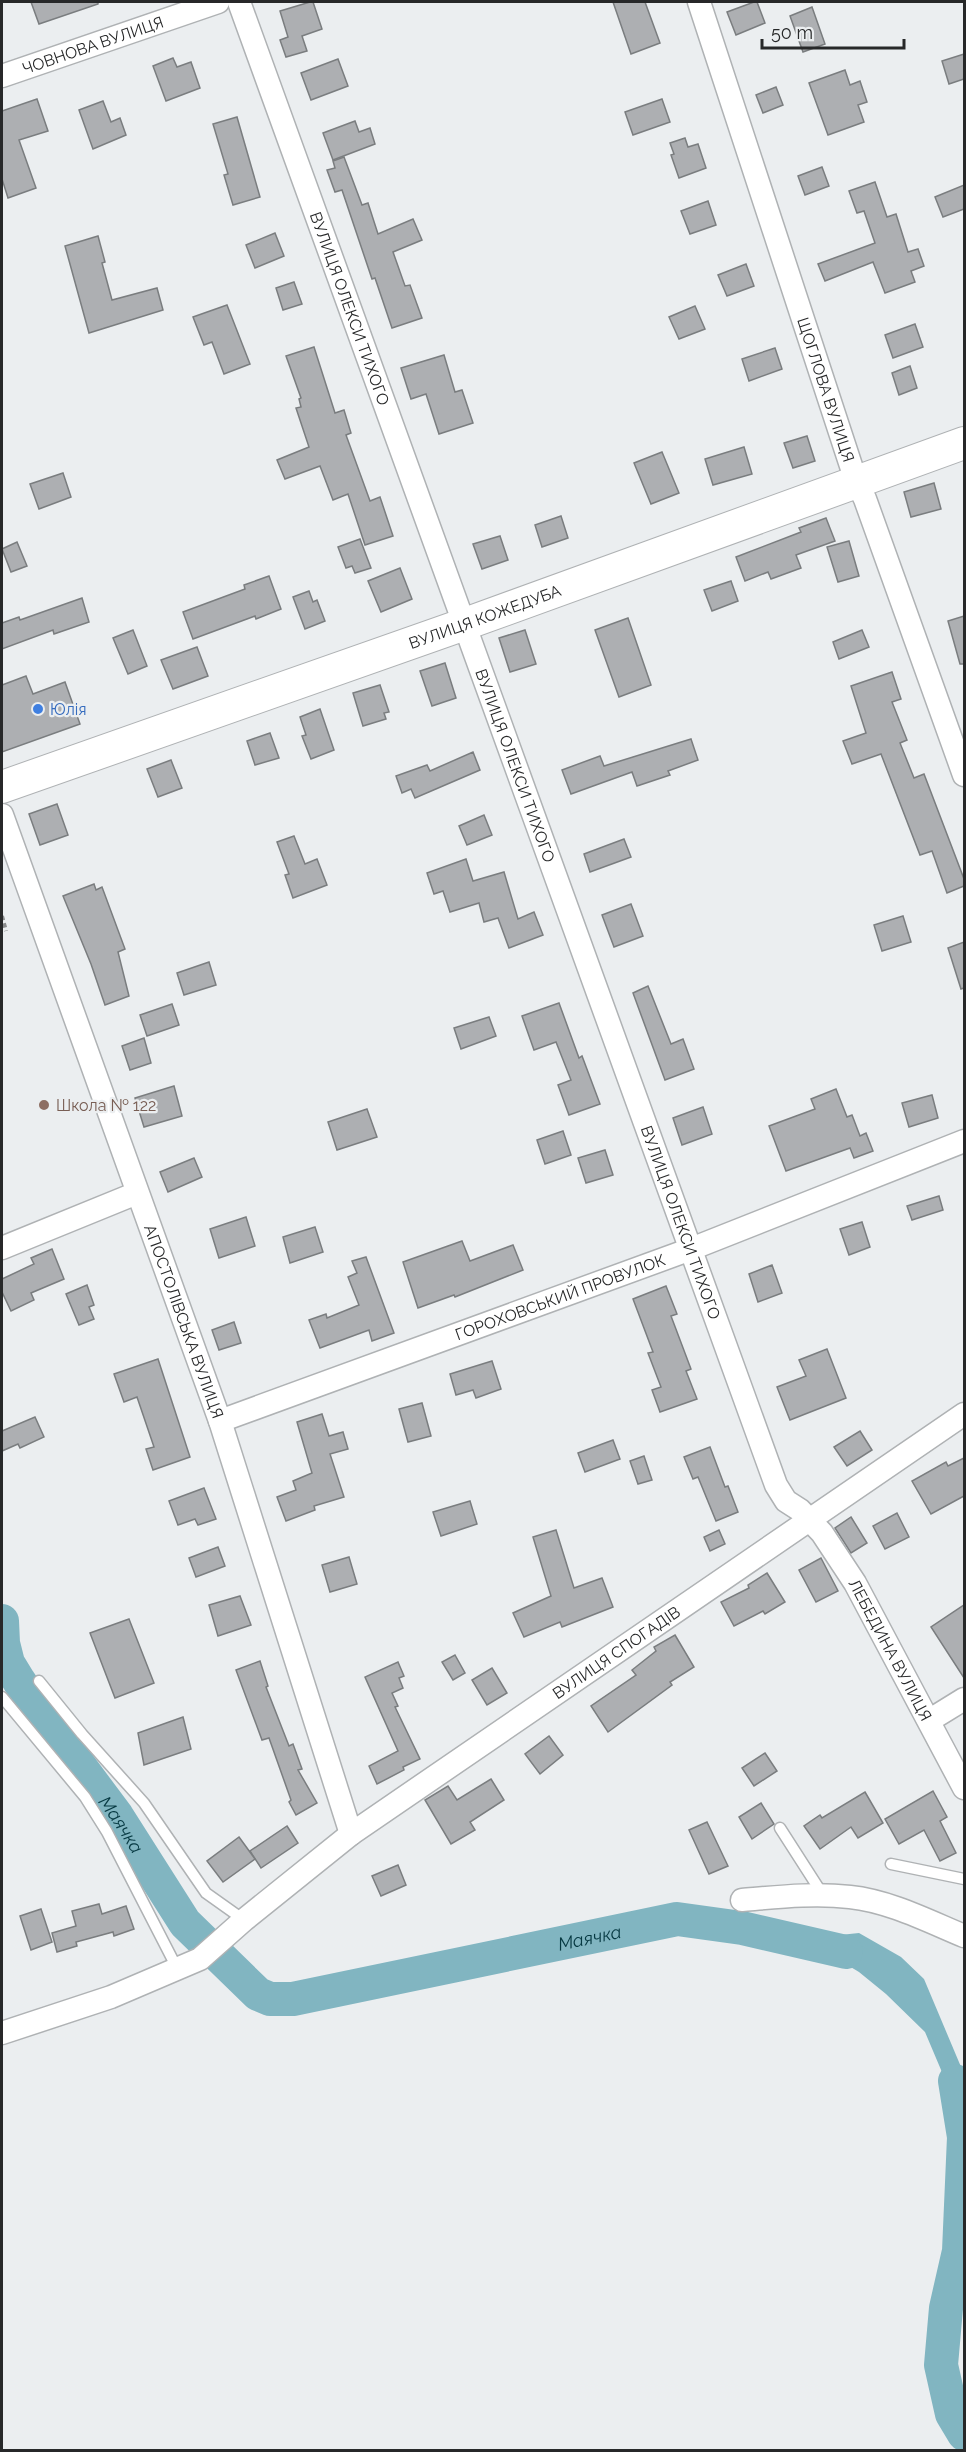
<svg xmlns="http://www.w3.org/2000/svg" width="966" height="2452" viewBox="0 0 966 2452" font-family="Raleway,sans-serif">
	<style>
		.water { fill: #81b5c1 }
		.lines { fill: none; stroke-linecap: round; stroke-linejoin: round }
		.river { stroke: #81b5c1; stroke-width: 34 }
		.building { fill: #adafb2; stroke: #7a7d7f; stroke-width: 1.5 }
		.lane-casing { stroke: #afb2b4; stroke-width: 13 }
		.street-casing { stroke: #afb2b4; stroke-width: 25 }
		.secondary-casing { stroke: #afb2b4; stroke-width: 34 }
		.path { stroke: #8b8d8e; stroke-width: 4; stroke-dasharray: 4.5 3; stroke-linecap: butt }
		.lane { stroke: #fff; stroke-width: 10 }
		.street { stroke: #fff; stroke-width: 22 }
		.secondary { stroke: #fff; stroke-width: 32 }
		.shop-dot { fill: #3f7fe0; stroke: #ebeef0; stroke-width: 2 }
		.education-dot { fill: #8d6e63; stroke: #ebeef0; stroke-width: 2 }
		.labels { text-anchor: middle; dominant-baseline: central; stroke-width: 4.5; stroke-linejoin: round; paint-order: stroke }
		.street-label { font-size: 16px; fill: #272829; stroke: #ebeef0 }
		.shop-label { font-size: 16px; fill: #366cbe; stroke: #ebeef0; text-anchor: start }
		.education-label { font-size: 16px; fill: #785e54; stroke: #ebeef0; text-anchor: start }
		.water-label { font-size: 18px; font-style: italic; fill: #063942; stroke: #ebeef0 }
	</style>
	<rect width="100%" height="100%" fill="#ebeef0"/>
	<!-- water -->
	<path class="water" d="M859,1933L901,1957L924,1979L964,2074V2127L955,2123L947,2084L925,2032L886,1994L859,1972L834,1957L806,1951L799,1943L811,1938Z"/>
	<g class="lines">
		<!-- river -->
		<g class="river">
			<path id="s1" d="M2,1621L3,1643L8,1663L19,1681L41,1714L117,1816L185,1923L258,1994L270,1999H293L677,1919L742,1928L846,1952"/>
			<path d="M955,2081L964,2137L959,2251L946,2308L941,2365L952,2414L964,2434"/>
		</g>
	</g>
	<!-- building -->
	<g class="building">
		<path d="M31,2H98V4L39,24Z"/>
		<path d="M310,2H313L322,29L302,36L307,51L286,57L280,40L288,37L280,11Z"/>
		<path d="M613,2H645L660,43L631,54Z"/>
		<path d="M754,2H757L765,23L736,35L727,12Z"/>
		<path d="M812,7L825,44L803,52L790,16Z"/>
		<path d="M964,54V79L949,84L942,61Z"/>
		<path d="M173,58L177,67L191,62L200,88L166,101L153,66Z"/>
		<path d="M338,59L348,86L311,100L301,73Z"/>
		<path d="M845,70L850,85L860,81L867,102L858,105L864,122L828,135L809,83Z"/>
		<path d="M776,87L783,105L763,113L756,95Z"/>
		<path d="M37,99L48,131L19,140L36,188L8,198L2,179V111Z"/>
		<path d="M662,99L670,122L633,135L625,112Z"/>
		<path d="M103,101L111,122L120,118L126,135L93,149L79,110Z"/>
		<path d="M237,117L260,197L233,205L224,175L228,174L213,124Z"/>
		<path d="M355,121L359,132L370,128L375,144L333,160L323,133Z"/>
		<path d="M685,138L688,147L698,144L706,168L679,178L671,155L674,154L670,143Z"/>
		<path d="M344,157L362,205L368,203L378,234L413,219L422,240L393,252L405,286L410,285L422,318L392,328L375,278L372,279L342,190L335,192L327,170L335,168L333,161Z"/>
		<path d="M822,167L829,186L805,195L798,176Z"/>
		<path d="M875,182L887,217L896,214L908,252L918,249L924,266L911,271L915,282L885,293L873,262L825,281L818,264L875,243L864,211L857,213L849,191Z"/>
		<path d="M964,185V209L943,217L935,197Z"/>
		<path d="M708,201L716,225L690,234L681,211Z"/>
		<path d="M275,233L284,256L255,268L246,245Z"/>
		<path d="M98,236L105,262L102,263L112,300L157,288L163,310L89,333L65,246Z"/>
		<path d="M746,264L754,286L727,296L718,275Z"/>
		<path d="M294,282L302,304L283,310L276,288Z"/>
		<path d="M227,305L250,364L224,374L212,342L204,345L193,317Z"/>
		<path d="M695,306L705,329L679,339L669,317Z"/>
		<path d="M915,324L923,347L893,358L885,335Z"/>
		<path d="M314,347L335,413L344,410L351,433L346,435L370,501L380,497L393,536L365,545L348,494L333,500L320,466L285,479L277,460L309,447L296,408L301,407L299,399L301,398L286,356Z"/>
		<path d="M775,348L782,369L749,381L742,359Z"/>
		<path d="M444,355L455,392L462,390L473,423L439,434L426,394L411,399L401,368Z"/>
		<path d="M910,366L917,388L899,395L892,373Z"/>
		<path d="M807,436L815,461L793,468L784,443Z"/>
		<path d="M744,447L752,474L713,485L705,459Z"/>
		<path d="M662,452L679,493L651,504L634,463Z"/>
		<path d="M63,473L71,497L39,509L30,484Z"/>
		<path d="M934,483L941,509L911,517L904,492Z"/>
		<path d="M561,516L568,538L542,547L535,525Z"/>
		<path d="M826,518L835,541L796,555L801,568L771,579L768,572L745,581L736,557L801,532L799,528Z"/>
		<path d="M500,536L508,560L482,569L473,544Z"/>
		<path d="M360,539L371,568L355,573L352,566L346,568L338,547Z"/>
		<path d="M849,541L859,576L838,582L827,547Z"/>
		<path d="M17,542L27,566L11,572L2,549Z"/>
		<path d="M400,568L412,599L381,612L368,581Z"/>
		<path d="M269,576L281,609L256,619L255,616L193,639L183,612L245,589L244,585Z"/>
		<path d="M731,581L738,601L712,611L704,590Z"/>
		<path d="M309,591L313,602L317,600L325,621L305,629L293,597Z"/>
		<path d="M82,598L89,622L54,634L53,630L2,649V623L19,617L20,620Z"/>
		<path d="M964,616V664H960L948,621Z"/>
		<path d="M628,618L651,685L619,697L595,630Z"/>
		<path d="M133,630L147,666L128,674L113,638Z"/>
		<path d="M525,630L536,664L510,672L499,638Z"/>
		<path d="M862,630L869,647L839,659L833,642Z"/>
		<path d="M197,647L208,676L173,689L161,660Z"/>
		<path d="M445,663L456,698L432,706L420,671Z"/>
		<path d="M892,672L901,699L892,702L907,740L900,743L914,778L924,774L964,879V886L947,893L932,851L920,855L881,754L852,764L843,741L866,733L851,686Z"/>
		<path d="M26,676L33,694L65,682L80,724L2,752V685Z"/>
		<path d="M380,685L389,712L384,713L386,719L363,726L353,693Z"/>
		<path d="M320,709L334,750L311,759L302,736L306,735L300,717Z"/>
		<path d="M270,733L279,758L255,765L247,741Z"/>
		<path d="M691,739L698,760L668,771L670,775L637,786L632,772L571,794L562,770L600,756L604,766Z"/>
		<path d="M473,752L480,770L415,798L411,789L402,793L396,776L427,765L430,771Z"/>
		<path d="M171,760L182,788L158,797L147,769Z"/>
		<path d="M57,804L68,835L40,845L29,814Z"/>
		<path d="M484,815L492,835L467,845L459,826Z"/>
		<path d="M294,836L305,864L317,859L327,885L293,898L285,875L289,874L277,842Z"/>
		<path d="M624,839L631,857L590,872L584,854Z"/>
		<path d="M466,859L473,881L504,872L518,919L534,912L543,935L509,948L498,918L484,922L479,903L450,912L443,891L434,894L427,873Z"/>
		<path d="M94,884L96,890L102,887L125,949L118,952L129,996L105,1005L91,964L63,896Z"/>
		<path d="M631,904L643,936L614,947L602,915Z"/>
		<path d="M903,916L911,942L882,951L874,925Z"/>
		<path d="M964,942V988L961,989L948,948Z"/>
		<path d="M209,962L216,985L184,995L177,973Z"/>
		<path d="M648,986L671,1044L683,1039L694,1069L665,1080L633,993Z"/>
		<path d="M559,1003L579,1058L582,1056L600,1104L569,1115L558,1085L571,1080L556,1042L534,1050L522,1016Z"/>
		<path d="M172,1004L179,1025L147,1036L140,1015Z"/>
		<path d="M489,1017L496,1036L461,1049L454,1028Z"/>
		<path d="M144,1038L151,1063L130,1070L122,1046Z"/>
		<path d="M174,1086L182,1116L144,1127L135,1098Z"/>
		<path d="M836,1089L847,1117L852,1115L860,1136L866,1133L873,1151L854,1158L850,1148L786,1171L769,1126L815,1109L811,1099Z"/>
		<path d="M932,1095L938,1118L909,1127L902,1103Z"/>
		<path d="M703,1107L712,1134L682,1145L673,1118Z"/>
		<path d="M367,1109L377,1137L337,1150L328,1122Z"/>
		<path d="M563,1131L571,1155L545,1164L537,1140Z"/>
		<path d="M605,1150L613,1175L586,1183L578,1158Z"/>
		<path d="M194,1158L202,1177L168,1192L160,1172Z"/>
		<path d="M939,1196L943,1210L912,1220L907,1206Z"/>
		<path d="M246,1217L255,1246L219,1258L210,1229Z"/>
		<path d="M862,1222L870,1247L849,1255L840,1229Z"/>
		<path d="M315,1227L323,1252L290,1263L283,1237Z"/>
		<path d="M462,1241L470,1261L513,1245L523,1270L455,1297L454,1295L418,1308L403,1262Z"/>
		<path d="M52,1249L64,1279L31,1293L34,1300L11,1311L2,1292V1279L34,1264L31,1258Z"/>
		<path d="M366,1257L394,1333L372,1341L369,1330L320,1348L309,1320L326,1314L327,1318L359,1305L348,1277L357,1273L352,1261Z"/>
		<path d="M772,1265L782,1293L758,1302L749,1274Z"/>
		<path d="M87,1285L94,1305L89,1307L94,1319L79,1325L66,1294Z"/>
		<path d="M666,1286L677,1314L671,1316L691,1369L686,1371L697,1399L660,1412L652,1390L661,1387L648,1353L653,1352L633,1299Z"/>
		<path d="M234,1322L241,1343L219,1350L212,1330Z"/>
		<path d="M827,1349L846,1398L790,1420L777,1387L806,1376L799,1360Z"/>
		<path d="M158,1359L190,1457L153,1470L146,1449L154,1447L137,1397L124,1402L114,1374Z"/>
		<path d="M492,1361L501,1389L476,1398L473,1390L456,1395L450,1374Z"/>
		<path d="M422,1403L431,1436L408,1442L399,1409Z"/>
		<path d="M322,1414L329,1436L343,1432L348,1449L330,1454L344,1497L314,1506L315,1510L286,1521L277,1497L296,1490L293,1481L312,1473L297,1422Z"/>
		<path d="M35,1417L44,1437L20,1448L18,1444L2,1451V1431Z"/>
		<path d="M860,1431L872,1450L847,1466L834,1447Z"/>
		<path d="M613,1440L620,1459L585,1472L578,1453Z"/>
		<path d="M710,1447L725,1487L728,1486L738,1512L716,1521L698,1477L693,1479L684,1457Z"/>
		<path d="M644,1456L652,1480L638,1484L630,1461Z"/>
		<path d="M964,1458V1496L931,1514L912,1481L946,1462L948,1466Z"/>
		<path d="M204,1488L216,1519L198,1525L195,1519L178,1525L169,1501Z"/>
		<path d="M470,1501L477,1524L441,1536L433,1512Z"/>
		<path d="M897,1513L909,1537L885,1549L873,1526Z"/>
		<path d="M851,1517L867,1543L851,1553L835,1528Z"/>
		<path d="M556,1530L574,1588L602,1578L613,1607L562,1627L560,1622L524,1637L513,1613L551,1596L533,1537Z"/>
		<path d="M719,1530L725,1544L710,1551L704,1537Z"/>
		<path d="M218,1547L225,1566L196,1577L189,1558Z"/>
		<path d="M349,1557L357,1584L330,1592L322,1565Z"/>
		<path d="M821,1558L838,1591L816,1602L799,1570Z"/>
		<path d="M767,1573L785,1602L765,1614L763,1611L734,1626L721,1602L749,1588L748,1585Z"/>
		<path d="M240,1596L251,1625L218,1636L209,1605Z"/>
		<path d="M964,1605V1678L931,1627Z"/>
		<path d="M129,1619L154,1683L115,1698L90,1633Z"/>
		<path d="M675,1635L694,1667L670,1682L672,1685L608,1732L591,1706L636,1675L632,1670L656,1651L654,1647Z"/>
		<path d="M455,1655L465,1673L453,1680L442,1662Z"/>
		<path d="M260,1661L268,1686L266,1687L289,1746L293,1744L302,1769L298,1770L317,1803L296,1815L289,1802L291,1800L269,1738L262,1740L236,1670Z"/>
		<path d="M398,1662L404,1676L399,1678L403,1688L392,1693L398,1706L395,1707L420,1759L403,1767L404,1770L377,1784L369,1766L398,1751L365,1677Z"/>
		<path d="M492,1668L507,1693L487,1705L472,1680Z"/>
		<path d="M183,1717L191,1749L144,1765L138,1733Z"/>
		<path d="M549,1736L563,1755L540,1774L525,1754Z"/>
		<path d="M765,1753L777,1771L754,1786L742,1768Z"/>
		<path d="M491,1779L504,1800L470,1822L475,1830L451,1844L425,1800L448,1786L457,1800Z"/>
		<path d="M933,1791L947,1817L940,1821L956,1853L940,1861L924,1830L899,1844L885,1819Z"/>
		<path d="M865,1792L883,1823L858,1838L851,1827L820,1849L804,1826L820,1815L822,1818Z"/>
		<path d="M761,1803L774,1824L752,1839L739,1817Z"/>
		<path d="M707,1822L728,1866L709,1874L689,1830Z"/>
		<path d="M287,1826L298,1843L261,1868L250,1851Z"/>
		<path d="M239,1837L255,1859L223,1882L207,1861Z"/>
		<path d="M398,1865L406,1885L381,1896L372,1876Z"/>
		<path d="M99,1904L102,1914L126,1906L134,1929L114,1936L113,1932L76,1942L77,1946L57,1952L52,1933L76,1926L72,1911Z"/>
		<path d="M41,1909L52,1942L31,1950L20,1916Z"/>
	</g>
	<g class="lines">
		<defs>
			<g id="lane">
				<path d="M39,1681L82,1734L144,1803L206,1893L244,1920"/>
				<path d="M2,1697L85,1797L107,1832L178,1970"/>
				<path d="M780,1828L823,1895"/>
				<path d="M891,1864L964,1879"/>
			</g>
			<g id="street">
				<path id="s2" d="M239,2L776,1485L786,1501L800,1510L822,1533L855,1583L964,1788"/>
				<path id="s3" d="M699,2L856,481L865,499L964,775"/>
				<path id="s4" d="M2,76L218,2"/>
				<path id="s5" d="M2,815L220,1421L351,1834"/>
				<path d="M2,1248L137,1193"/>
				<path id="s6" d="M220,1421L691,1249L964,1141"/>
				<path d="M930,1720L964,1699"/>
				<path d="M742,1900C778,1897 814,1893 850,1897C889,1901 928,1921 964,1936"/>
				<path id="s7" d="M2,2033L111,1997L200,1959L244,1920L351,1834L964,1414"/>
			</g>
			<g id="secondary">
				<path id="s8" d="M2,787L465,624L964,443"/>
			</g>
		</defs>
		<!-- lane casing -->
		<use href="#lane" class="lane-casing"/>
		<!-- street casing -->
		<use href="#street" class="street-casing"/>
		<!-- secondary casing -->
		<use href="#secondary" class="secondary-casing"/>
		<!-- path -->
		<path class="path" d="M2,916L6,931"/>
		<!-- lane -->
		<use href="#lane" class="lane"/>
		<!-- street -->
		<use href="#street" class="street"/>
		<!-- secondary -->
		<use href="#secondary" class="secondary"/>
	</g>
	<!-- markers -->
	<circle class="shop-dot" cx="38" cy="709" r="6"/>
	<circle class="education-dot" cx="44" cy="1105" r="6"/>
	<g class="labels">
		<!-- street labels -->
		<g class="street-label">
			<text stroke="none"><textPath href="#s4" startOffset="96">ЧОВНОВА ВУЛИЦЯ</textPath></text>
			<text stroke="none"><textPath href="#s2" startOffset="326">ВУЛИЦЯ ОЛЕКСИ ТИХОГО</textPath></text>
			<text stroke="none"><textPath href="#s3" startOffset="408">ЩОГЛОВА ВУЛИЦЯ</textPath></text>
			<text stroke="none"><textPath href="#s8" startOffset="512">ВУЛИЦЯ КОЖЕДУБА</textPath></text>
			<text stroke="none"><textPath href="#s2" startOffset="812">ВУЛИЦЯ ОЛЕКСИ ТИХОГО</textPath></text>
			<text stroke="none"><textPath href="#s2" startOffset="1298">ВУЛИЦЯ ОЛЕКСИ ТИХОГО</textPath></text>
			<text stroke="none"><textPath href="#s6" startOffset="362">ГОРОХОВСЬКИЙ ПРОВУЛОК</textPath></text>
			<text stroke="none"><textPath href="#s5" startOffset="538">АПОСТОЛІВСЬКА ВУЛИЦЯ</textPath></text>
			<text stroke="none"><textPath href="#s2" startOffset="1780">ЛЕБЕДИНА ВУЛИЦЯ</textPath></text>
			<text stroke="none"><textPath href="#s7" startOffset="729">ВУЛИЦЯ СПОГАДІВ</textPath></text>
		</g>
		<!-- shop labels -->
		<g class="shop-label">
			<text x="50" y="709">Юлія</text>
		</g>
		<!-- education labels -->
		<g class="education-label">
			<text x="56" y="1105">Школа № 122</text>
		</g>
		<!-- water labels -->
		<g class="water-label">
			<text stroke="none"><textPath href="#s1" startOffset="240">Маячка</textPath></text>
			<text stroke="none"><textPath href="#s1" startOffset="798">Маячка</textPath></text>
		</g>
	</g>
	<!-- border -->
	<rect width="966" height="2452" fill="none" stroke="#272829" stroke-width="6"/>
	<!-- scale -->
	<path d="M762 39v9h142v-9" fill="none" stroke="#272829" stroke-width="3"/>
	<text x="771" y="39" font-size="18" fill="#272829" stroke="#ebeef0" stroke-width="4.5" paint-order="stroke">50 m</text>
</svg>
